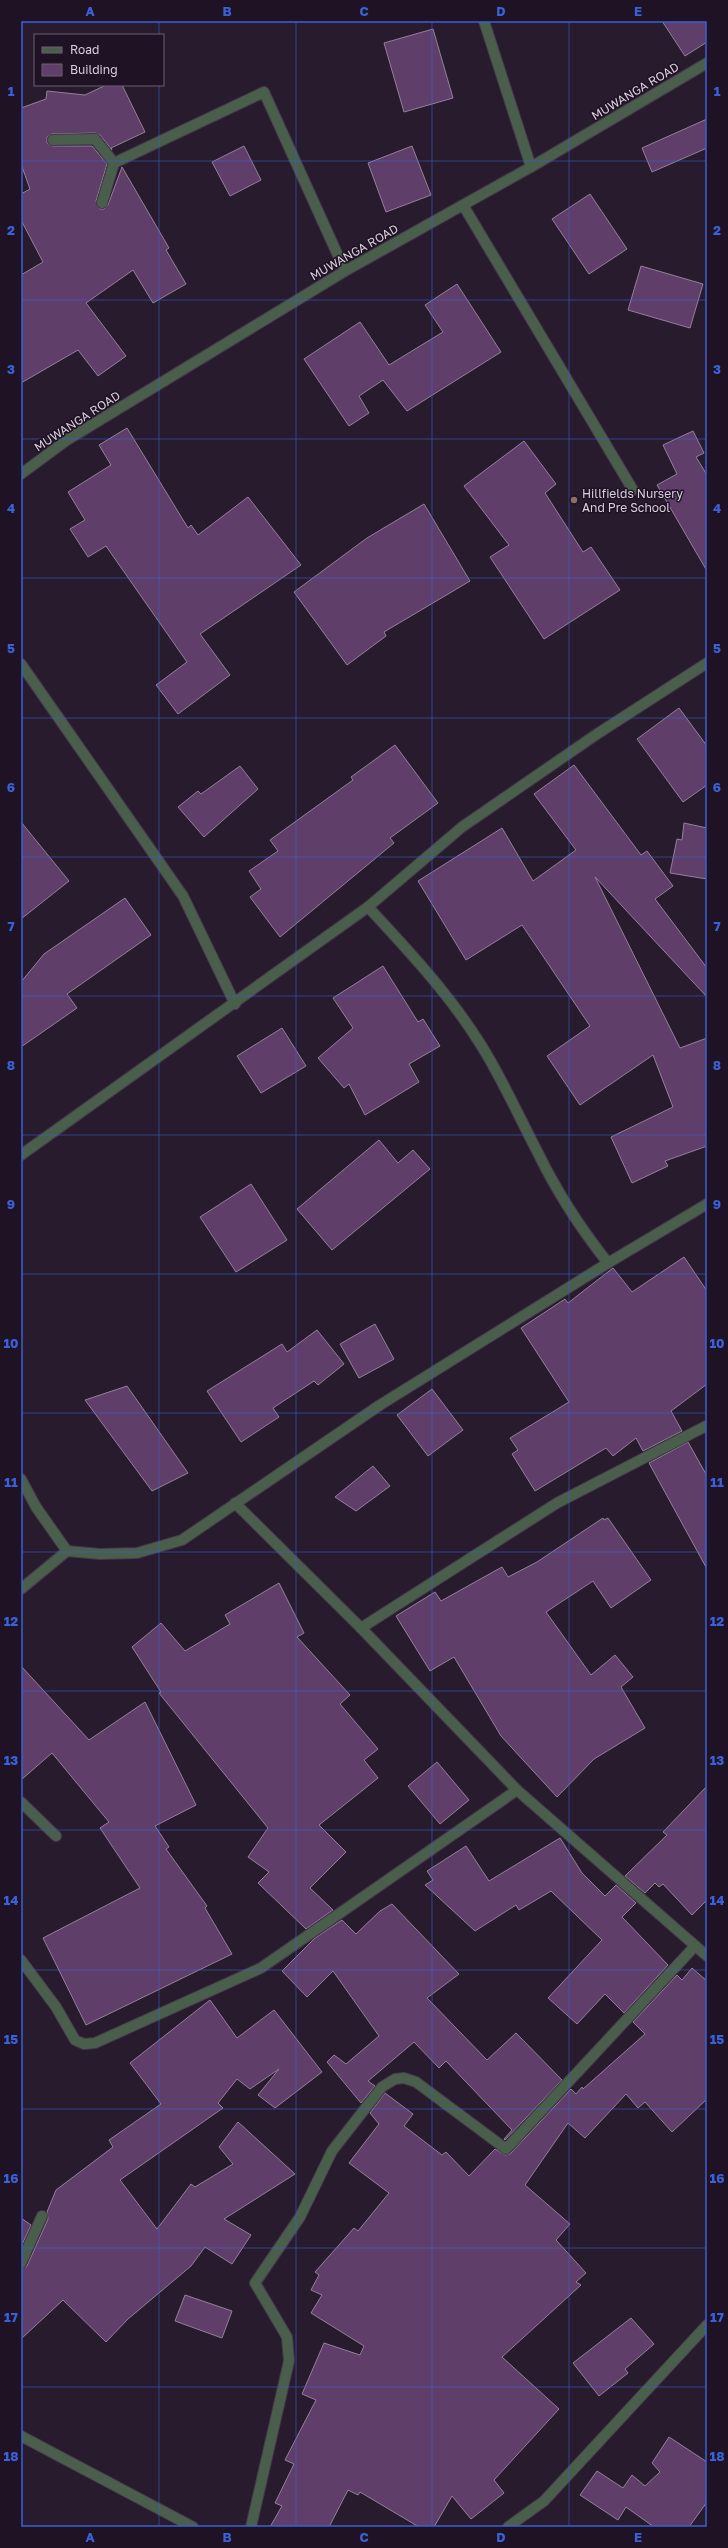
<svg xmlns="http://www.w3.org/2000/svg" width="728" height="2548" viewBox="0 0 728 2548" font-family="'Golos Text',sans-serif">
	<style>
		.building { fill: #5f3e6a; stroke: #938199 }
		.lines { fill: none; stroke-linecap: round; stroke-linejoin: round }
		.minor-casing { stroke: #45384a; stroke-width: 12 }
		.minor { stroke: #4a5e4c; stroke-width: 10 }
		.grid { fill: none; stroke: #3962d9; stroke-width: 1; stroke-opacity: 0.55 }
		.education-dot { fill: #8d6e63; stroke: #1f1224; stroke-width: 1.5 }
		.labels { text-anchor: middle; dominant-baseline: central; stroke-width: 3; stroke-linejoin: round; paint-order: stroke }
		.street-label { font-size: 12px; fill: #dad0dd; stroke: #1f1224 }
		.poi-label { font-size: 12px; fill: #dad0dd; stroke: #1f1224; text-anchor: start }
		.neatline { fill: none; stroke: #3962d9; stroke-width: 1.5 }
		.grid-label { font-size: 13px; text-anchor: middle; font-weight: bold; fill: #3962d9 }
	</style>
	<rect width="100%" height="100%" fill="#291b2e"/>
	<!-- building -->
	<g class="building">
		<path d="M662,21H707V42L685,56Z"/>
		<path d="M433,29L453,98L404,112L384,43Z"/>
		<path d="M106,85H122L145,132L111,148L112,150L100,135L95,133L52,134L47,137V143L53,146H92L107,164L96,201L100,209H104L108,205L122,167L169,248L166,250L186,284L153,303L133,270L86,303L126,356L98,376L78,350L21,383V275L43,262L21,220V194L30,189L21,164V108L46,99L47,91L85,95Z"/>
		<path d="M707,119V148L652,172L642,148Z"/>
		<path d="M244,146L261,180L230,196L212,162Z"/>
		<path d="M412,146L431,195L386,212L368,163Z"/>
		<path d="M590,194L627,249L589,274L552,219Z"/>
		<path d="M641,266L703,284L690,328L628,310Z"/>
		<path d="M457,284L501,352L407,411L383,380L359,396L369,413L349,426L304,359L360,322L389,365L443,332L425,305Z"/>
		<path d="M127,428L188,528L191,525L198,535L248,497L301,565L200,634L230,675L178,714L156,685L187,662L106,546L88,557L70,529L85,520L68,492L111,465L99,445Z"/>
		<path d="M693,431L704,453L696,457L707,475V571L657,485L677,474L663,445Z"/>
		<path d="M524,441L556,484L545,493L583,552L591,547L620,590L544,639L490,557L509,545L464,486Z"/>
		<path d="M424,504L470,581L384,632L386,636L347,665L294,592L367,538Z"/>
		<path d="M679,708L707,746V785L683,802L637,739Z"/>
		<path d="M395,745L438,803L390,838L394,843L280,937L250,897L261,889L249,871L278,851L270,840L353,780L351,777Z"/>
		<path d="M574,765L641,855L647,851L673,886L655,899L707,968V997L595,877L680,1048L707,1038V1146L665,1161L668,1166L632,1183L611,1137L673,1107L653,1055L580,1105L547,1056L590,1026L522,925L466,960L418,881L502,828L533,881L576,850L534,794Z"/>
		<path d="M240,766L258,789L204,837L178,807L198,791L201,794Z"/>
		<path d="M21,822L69,881L21,919Z"/>
		<path d="M684,823L707,828V879L670,873L677,839L682,840Z"/>
		<path d="M125,898L151,935L67,994L77,1008L21,1047V982L44,954Z"/>
		<path d="M383,966L418,1022L423,1019L440,1046L409,1064L419,1082L365,1115L349,1084L344,1088L318,1058L353,1028L333,998Z"/>
		<path d="M282,1028L306,1066L261,1093L237,1056Z"/>
		<path d="M379,1140L398,1163L413,1150L430,1169L332,1250L297,1209Z"/>
		<path d="M251,1184L287,1240L236,1272L200,1217Z"/>
		<path d="M684,1257L707,1291V1384L671,1411L682,1431L643,1451L636,1438L613,1456L606,1448L535,1491L512,1454L518,1450L510,1438L569,1402L521,1328L565,1299L568,1303L613,1268L632,1292Z"/>
		<path d="M375,1324L394,1359L359,1378L340,1344Z"/>
		<path d="M317,1330L344,1364L318,1385L314,1381L273,1408L279,1417L241,1442L207,1391L282,1344L287,1352Z"/>
		<path d="M127,1386L188,1473L152,1491L85,1400Z"/>
		<path d="M432,1389L463,1430L428,1456L397,1415Z"/>
		<path d="M688,1442L707,1476V1569L649,1463Z"/>
		<path d="M373,1466L390,1486L356,1511L335,1497Z"/>
		<path d="M603,1518L604,1520L608,1518L651,1580L611,1608L593,1581L546,1612L591,1675L615,1655L633,1677L621,1687L645,1728L594,1759L557,1797L501,1736L454,1657L430,1671L396,1616L435,1592L441,1601L502,1567L508,1577L537,1562Z"/>
		<path d="M279,1583L304,1633L297,1637L350,1695L340,1704L378,1749L364,1760L378,1778L319,1825L346,1852L310,1888L333,1910L306,1929L258,1883L269,1872L248,1857L268,1828L159,1693L161,1692L132,1647L161,1623L185,1651L230,1624L225,1615Z"/>
		<path d="M21,1666L89,1740L145,1702L196,1805L155,1826L169,1847L166,1849L207,1906L205,1908L232,1954L86,2025L43,1938L140,1888L100,1828L109,1822L52,1753L21,1780Z"/>
		<path d="M437,1762L469,1800L440,1824L408,1786Z"/>
		<path d="M707,1786V1900L692,1915L663,1884L659,1887L655,1883L645,1893L625,1876L667,1835L663,1832Z"/>
		<path d="M560,1838L582,1873L605,1896L616,1885L636,1903L622,1917L668,1965L624,2013L605,1994L577,2024L548,1998L602,1940L551,1891L519,1910L516,1905L475,1931L425,1885L433,1880L427,1871L466,1846L489,1881Z"/>
		<path d="M392,1904L459,1974L427,1998L487,2060L516,2033L562,2080L505,2140L504,2139L512,2130L446,2061L439,2068L414,2042L368,2081L375,2086L361,2103L327,2062L334,2055L346,2064L379,2036L333,1971L307,1997L282,1971L315,1938L342,1920L356,1934L380,1911Z"/>
		<path d="M692,1968L707,1981V2099L672,2132L645,2102L638,2108L626,2094L585,2138L568,2123L525,2185L570,2224L556,2240L586,2273L576,2282L581,2285L502,2357L559,2409L494,2480L504,2493L471,2519L452,2496L434,2527H419L360,2492L358,2495L348,2490L329,2527H270L282,2506L275,2503L294,2464L285,2460L316,2400L302,2394L324,2343L360,2355L364,2346L311,2313L322,2295L311,2290L319,2275L315,2272L354,2228L358,2231L389,2193L349,2163L379,2124L370,2113L385,2093L413,2114L404,2126L442,2155L446,2152L469,2176L495,2149L505,2155L510,2154L571,2089L576,2094L582,2087L583,2089L645,2034L633,2022L677,1975L682,1980Z"/>
		<path d="M210,2000L237,2038L274,2010L322,2072L275,2108L258,2095L279,2069L250,2089L237,2079L218,2103L223,2108L120,2180L157,2229L191,2184L195,2187L233,2164L219,2147L238,2122L295,2174L224,2219L251,2235L232,2264L205,2247L191,2266L128,2319L106,2342L63,2300L21,2339V2269L27,2266L48,2219L47,2212L56,2190L113,2147L109,2140L161,2104L130,2063Z"/>
		<path d="M21,2218L31,2225L21,2247Z"/>
		<path d="M185,2295L232,2311L222,2338L175,2321Z"/>
		<path d="M631,2318L654,2344L625,2369L628,2373L599,2396L573,2363Z"/>
		<path d="M669,2437L707,2462V2502L689,2527H654L626,2507L618,2520L580,2495L597,2471L623,2488L632,2475L645,2486L660,2472L652,2463Z"/>
	</g>
	<g class="lines">
		<defs>
			<g id="minor">
				<path d="M484,21L531,167"/>
				<path d="M53,140L95,139L114,163"/>
				<path d="M102,203L114,163L264,92L345,271"/>
				<path d="M463,205L633,490"/>
				<path d="M21,474L67,440L345,271L531,167L707,63"/>
				<path d="M21,664L183,896L235,1004"/>
				<path d="M368,907C408,950 450,995 481,1045C503,1080 519,1117 538,1153C557,1192 581,1229 608,1263"/>
				<path d="M21,1155L368,907L462,827L597,734L707,663"/>
				<path d="M21,1479L36,1507L67,1551L21,1589"/>
				<path d="M235,1503L361,1628L517,1790L707,1956"/>
				<path d="M67,1551L100,1554L137,1553L182,1540L380,1405L608,1263L707,1204"/>
				<path d="M361,1628L557,1503L706,1426"/>
				<path d="M21,1802L56,1836"/>
				<path d="M21,1960L56,2007L75,2040L84,2044L95,2043L261,1968L517,1790"/>
				<path d="M21,2263L42,2216"/>
				<path d="M21,2436L193,2527"/>
				<path d="M251,2527L289,2361L287,2337L255,2283L300,2217L332,2151L382,2087L395,2079L404,2078L416,2082L506,2149L695,1946"/>
				<path d="M508,2527L544,2501L707,2325"/>
			</g>
		</defs>
		<!-- minor casing -->
		<use href="#minor" class="minor-casing"/>
		<!-- minor -->
		<use href="#minor" class="minor"/>
	</g>
	<!-- grid -->
	<path class="grid" d="M159,21V35M296,21V2527M432,21V2527M569,21V2527M159,85V2527M21,161H707M21,300H707M21,439H707M21,578H707M21,718H707M21,857H707M21,996H707M21,1135H707M21,1274H707M21,1413H707M21,1552H707M21,1691H707M21,1830H707M21,1970H707M21,2109H707M21,2248H707M21,2387H707"/>
	<!-- markers -->
	<circle class="education-dot" cx="574" cy="500" r="4"/>
	<g class="labels">
		<!-- street labels -->
		<g class="street-label">
			<text transform="translate(635 91) rotate(-31)">MUWANGA ROAD</text>
			<text transform="translate(354 252) rotate(-30)">MUWANGA ROAD</text>
			<text transform="translate(77 421) rotate(-33)">MUWANGA ROAD</text>
		</g>
		<!-- poi labels -->
		<g class="poi-label">
			<text x="582" y="493">Hillfields Nursery<tspan x="582" dy="14">And Pre School</tspan></text>
		</g>
	</g>
	<!-- border -->
	<rect width="728" height="2548" fill="none" stroke="#1f1224" stroke-width="44"/>
	<!-- legend -->
	<rect x="34" y="34" width="130" height="52" fill="#1f1224" stroke="#6a5e6e"/>
	<rect x="42" y="47" width="20" height="6" fill="#4a5e4c" stroke="#6a5e6e"/>
	<text x="70" y="54" font-size="12" fill="#dad0dd">Road</text>
	<rect x="42" y="64" width="20" height="12" fill="#5f3e6a" stroke="#6a5e6e"/>
	<text x="70" y="74" font-size="12" fill="#dad0dd">Building</text>
	<rect x="22" y="22" width="684" height="2504" class="neatline"/>
	<g class="grid-label">
		<text x="90" y="16">A</text>
		<text x="227" y="16">B</text>
		<text x="364" y="16">C</text>
		<text x="501" y="16">D</text>
		<text x="638" y="16">E</text>
		<text x="11" y="96">1</text>
		<text x="717" y="96">1</text>
		<text x="11" y="235">2</text>
		<text x="717" y="235">2</text>
		<text x="11" y="374">3</text>
		<text x="717" y="374">3</text>
		<text x="11" y="513">4</text>
		<text x="717" y="513">4</text>
		<text x="11" y="653">5</text>
		<text x="717" y="653">5</text>
		<text x="11" y="792">6</text>
		<text x="717" y="792">6</text>
		<text x="11" y="931">7</text>
		<text x="717" y="931">7</text>
		<text x="11" y="1070">8</text>
		<text x="717" y="1070">8</text>
		<text x="11" y="1209">9</text>
		<text x="717" y="1209">9</text>
		<text x="11" y="1348">10</text>
		<text x="717" y="1348">10</text>
		<text x="11" y="1487">11</text>
		<text x="717" y="1487">11</text>
		<text x="11" y="1626">12</text>
		<text x="717" y="1626">12</text>
		<text x="11" y="1765">13</text>
		<text x="717" y="1765">13</text>
		<text x="11" y="1905">14</text>
		<text x="717" y="1905">14</text>
		<text x="11" y="2044">15</text>
		<text x="717" y="2044">15</text>
		<text x="11" y="2183">16</text>
		<text x="717" y="2183">16</text>
		<text x="11" y="2322">17</text>
		<text x="717" y="2322">17</text>
		<text x="11" y="2461">18</text>
		<text x="717" y="2461">18</text>
		<text x="90" y="2542">A</text>
		<text x="227" y="2542">B</text>
		<text x="364" y="2542">C</text>
		<text x="501" y="2542">D</text>
		<text x="638" y="2542">E</text>
	</g>
</svg>
